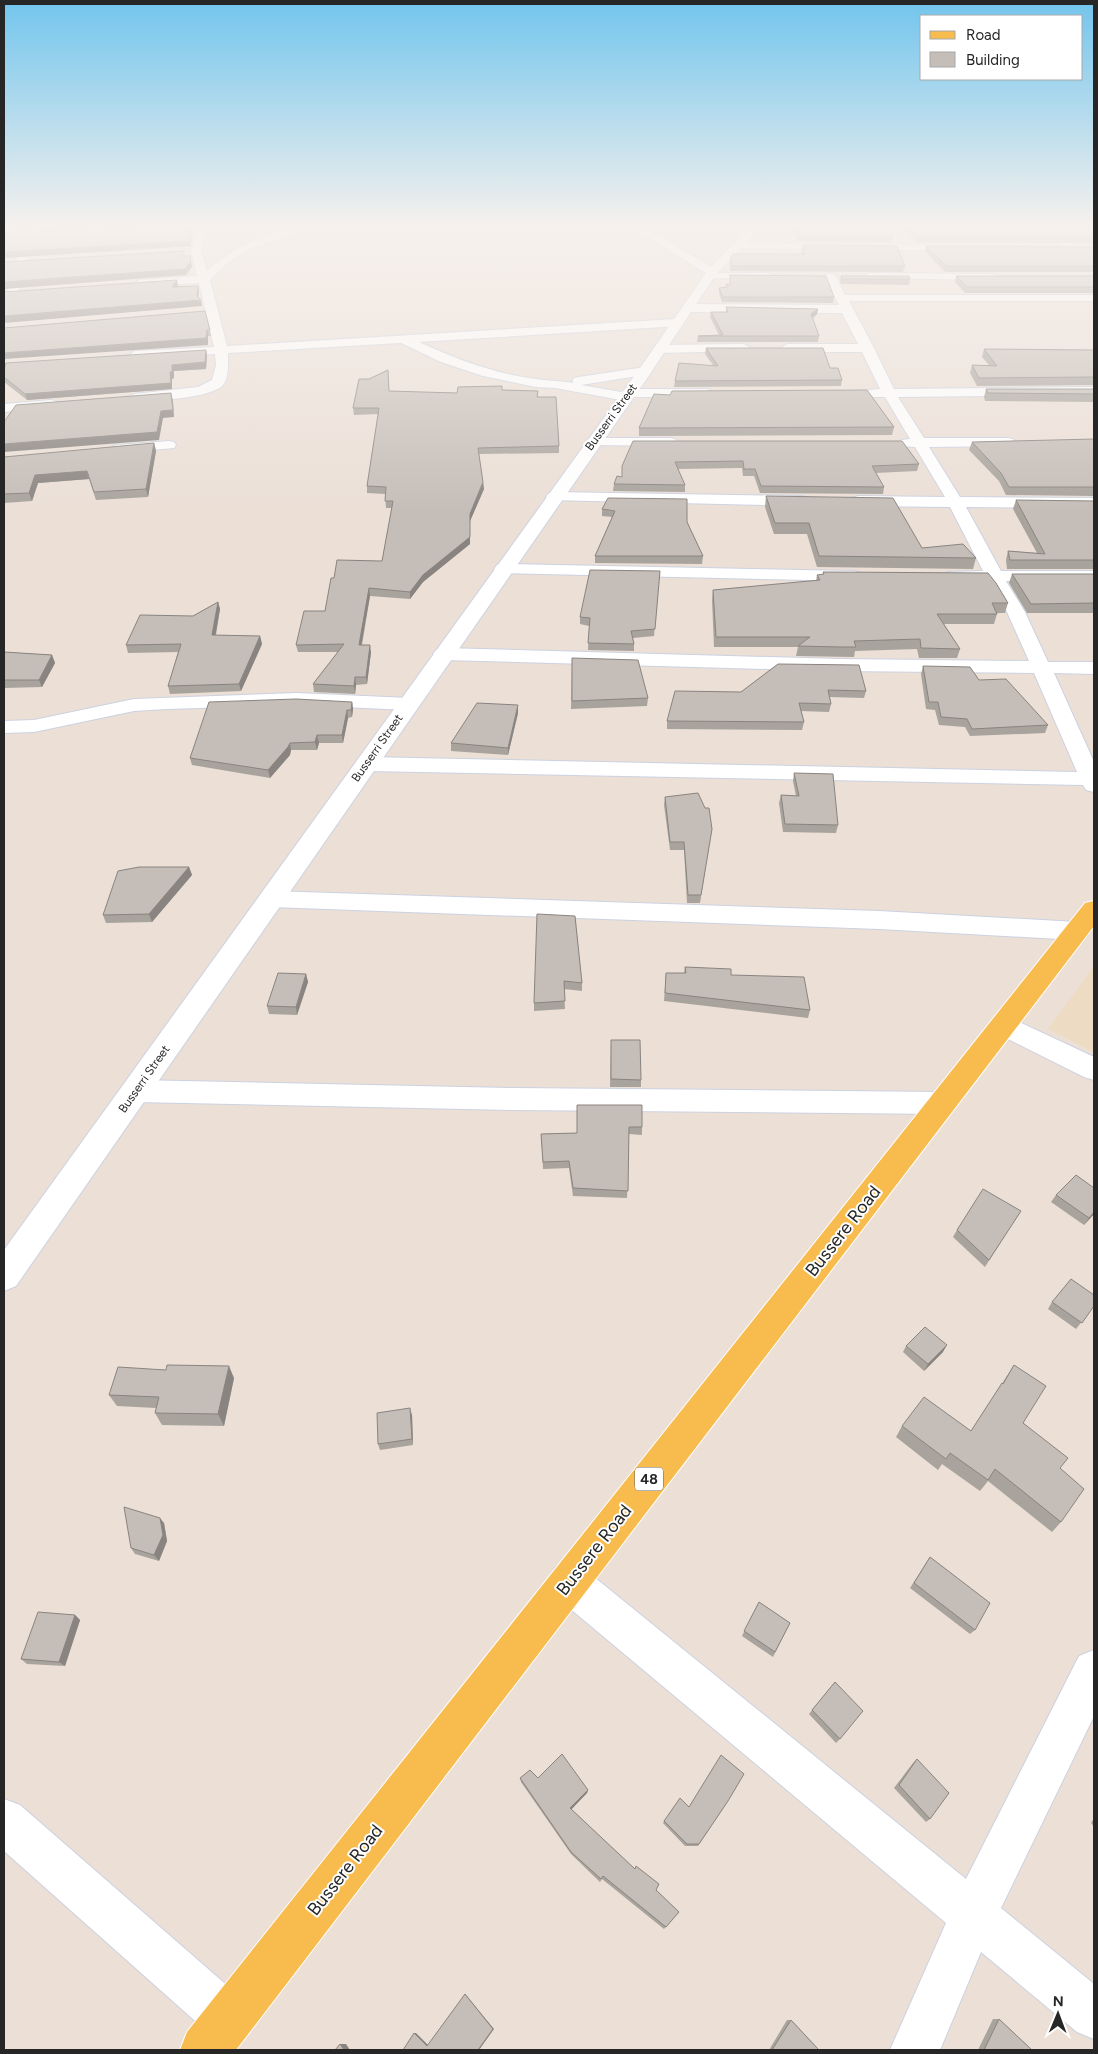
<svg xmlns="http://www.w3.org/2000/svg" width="1098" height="2054" viewBox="0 0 1098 2054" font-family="Figtree,sans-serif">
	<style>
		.education { fill: #eedbc4 }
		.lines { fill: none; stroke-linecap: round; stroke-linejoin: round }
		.street-casing { stroke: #ccd2e1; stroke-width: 2 }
		.secondary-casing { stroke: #ccd2e1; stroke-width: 2 }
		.primary-casing { stroke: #fff; stroke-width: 2 }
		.street { fill: #fff; fill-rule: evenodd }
		.secondary { fill: #fff; fill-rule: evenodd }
		.primary { fill: #f8bb4e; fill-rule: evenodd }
		.wall { fill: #a9a39d }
		.shaded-wall { fill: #8a8480 }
		.building { fill: #c5bdb7; stroke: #8a8480 }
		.labels { text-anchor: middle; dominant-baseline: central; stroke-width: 4; stroke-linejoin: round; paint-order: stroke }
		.far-street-label { font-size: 12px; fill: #262626; stroke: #fff }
		.shield { fill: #fff; stroke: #676767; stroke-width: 1 }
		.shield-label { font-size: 14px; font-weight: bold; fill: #262626 }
		.near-street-label { font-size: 18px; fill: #262626; stroke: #fff }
	</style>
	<rect width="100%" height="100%" fill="#ebdfd6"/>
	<!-- education -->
	<path class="education" d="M1094,966V1052L1048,1029Z"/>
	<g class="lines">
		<defs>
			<g id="street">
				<path d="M27,226H37L10,321L4,325V302Z"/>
				<path d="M199,226H209L201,251L207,271C233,247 278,225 314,226L250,249L230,261L210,280L227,346L676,319L682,323L680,326L419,342C456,359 495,374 536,379C549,381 561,381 574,383L572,381L574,378L579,377L645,367L650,368L652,371L650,374L581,385L621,392L627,389H708L715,393L708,397H633L626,401L555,388L536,387L483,376L441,362L401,343L228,353C228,363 229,375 224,384C213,399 153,400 134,402L129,401L127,398L134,394L198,387L212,380L216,365L215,354L135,359L129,355L135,351L214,347L199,283L140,286L134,283L140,280L197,276L191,251Z"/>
				<path d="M631,226H643L716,270L717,273H768L774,276L768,279L705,278L703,276L706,273Z"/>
				<path d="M1043,226H1054L1094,265V274L1090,273Z"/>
				<path d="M738,243L964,245L969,248L964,251L734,248L733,246Z"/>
				<path d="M830,273L836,276L845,295H1094V301H849L874,348L894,389L1094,387V395L898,397L924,438H1008L1013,439L1015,442L1013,445L1008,446L929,447L960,497L1094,498V508L966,507L1001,571H1094V581H1006L1025,612L1048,662H1094V674L1054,673L1094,762V792L1086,790L1083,785L366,771L358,769L355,764L358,759L366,757L1077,772L1034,673L839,671L443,660L436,658L433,654L436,650L443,648L839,659L1029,661L1007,612L989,581L947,580L944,576L947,572L983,571L950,507L858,506L852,504L850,501L852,498L858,496L945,497L915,447L901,446L899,443L901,440L910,439L885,397H873L866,393L868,390L880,389L862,352H787L781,348L787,344H858L842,313L687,312L681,308L687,304L839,305L824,276Z"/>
				<path d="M871,273L993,274L999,277L993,280L867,278L865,276L867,274Z"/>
				<path d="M744,344L750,348L748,351L659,353L653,349L659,345Z"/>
				<path d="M51,400L56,401L58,404L56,407L4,412V404Z"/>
				<path d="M593,438H670L675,439L677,442L675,445L670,446L588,445L586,442L588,439Z"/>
				<path d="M169,441L174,442L176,445L174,448L118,453L113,452L111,449L113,446L118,445Z"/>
				<path d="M554,492L802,496L808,498L810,501L808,504L802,506L548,500L546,497L548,494Z"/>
				<path d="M503,564L853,571L859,572L862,576L859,580L853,581L497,573L494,569L497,565Z"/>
				<path d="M297,693L409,698L416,700L419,704L416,708L409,710L297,705L167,709L134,711L34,732L4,733V721L34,720L134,699Z"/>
				<path d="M271,891L879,911L1077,922L1086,925L1090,931L1086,937L1077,940L879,929L271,907L262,905L259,899L262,893Z"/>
				<path d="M1004,1015L1094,1057V1080L1084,1077L994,1032L990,1025L994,1018Z"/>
				<path d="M135,1080L513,1088L943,1092L953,1095L958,1103L953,1111L943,1114L513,1110L135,1102L125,1099L121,1091L125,1083Z"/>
				<path d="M569,1562L583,1568L966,1879L1079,1656L1094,1650V1716L1001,1908L1094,1984V2039L1077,2032L981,1952L940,2050H890L946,1923L555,1596L549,1582L555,1568Z"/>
				<path d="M4,1799L20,1805L246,2002L254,2019L246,2036L229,2044L212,2036L4,1851Z"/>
			</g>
			<path id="secondary" d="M751,226H762L716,274L650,374L16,1286L4,1291V1250L640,368L708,270Z"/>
			<path id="primary" d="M1094,901V926L236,2050H180L187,2032L1085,903Z"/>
		</defs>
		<!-- street casing -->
		<use href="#street" class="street-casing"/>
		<!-- secondary casing -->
		<use href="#secondary" class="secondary-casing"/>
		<!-- primary casing -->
		<use href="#primary" class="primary-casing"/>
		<!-- street -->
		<use href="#street" class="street"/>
		<!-- secondary -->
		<use href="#secondary" class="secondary"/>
		<!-- primary -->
		<use href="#primary" class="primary"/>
	</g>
	<!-- wall -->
	<g class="wall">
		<path d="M4,226H56L30,227L26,230L27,231L193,226L190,230H191L192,235V239L190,246L4,258Z"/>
		<path d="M791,226H889L893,236L892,242L798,241L791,229Z"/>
		<path d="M900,226H1094V243L916,242Z"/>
		<path d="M803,245L905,266L903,272L730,271L731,257L802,254Z"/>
		<path d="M926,246L1094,247V272H945L925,251Z"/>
		<path d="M730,275L834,297L833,303L722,302L719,293V288L726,287V284L730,285Z"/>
		<path d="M841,276L910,279L909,285L841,284L840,282Z"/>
		<path d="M956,276H1094V293H965L955,282Z"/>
		<path d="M726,307L818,309L817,314L813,318L819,336L818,342H697L698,336L719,335L710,317L711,312H726Z"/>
		<path d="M205,311L211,336H208V345Z"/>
		<path d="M706,348L842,380L841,386L674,387L675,381L713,365L705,354Z"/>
		<path d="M984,349L1094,350V385L977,386L970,373L972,365H989L982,357Z"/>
		<path d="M206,350L207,356L206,369L174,371V378L172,379V389L27,400L4,382V370Z"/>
		<path d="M388,370L389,392L457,393L502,390L538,391V397L559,446V453L479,454L484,489L470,521V544L423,582L410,599L370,596L362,645L371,652L367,684L356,685L355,694L314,692L313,684L338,652H298L296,645L325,611L334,578L382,561L392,508H386L385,494L367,493V486L378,414L354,415L353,408L369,379Z"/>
		<path d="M986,389H1094V402L985,401L984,397Z"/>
		<path d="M670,395L894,427L892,435L639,436V428Z"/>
		<path d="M1094,439V496L1006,495L999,481L969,450L972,442Z"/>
		<path d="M633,441L919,464L917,471L875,473L884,487L883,494L760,493L754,476H743L742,468L678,469L685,485V492L613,491L614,484L622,477Z"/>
		<path d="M154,443L156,451L148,497L96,500L89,479L38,483L32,501L4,503V457Z"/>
		<path d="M766,496L922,548L976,558L973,569L817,567L807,534H774L765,507Z"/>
		<path d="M1016,500L1094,501V569H1007L1006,560L1008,551L1037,553L1013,509Z"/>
		<path d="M602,509L687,522L703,556L702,564L595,563V556L612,517L602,516Z"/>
		<path d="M660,571L654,636L633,638L634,644V651L588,650L589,626L580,624V617Z"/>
		<path d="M823,572L1008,603L1005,613H996L997,614L994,624H944L960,649L957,658H919L917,649L855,651L854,657L796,656L798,647H714L712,600L713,590L816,581L817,575H823Z"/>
		<path d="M1012,574H1094V613H1027L1009,583Z"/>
		<path d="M218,602L220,609L216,635L260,636L262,644L241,691L170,694L168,686L178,652L128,653L126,645L193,616Z"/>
		<path d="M4,652L52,655L55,663L42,687L4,688Z"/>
		<path d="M572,658L648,698L647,706L571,709Z"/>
		<path d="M778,664L866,691L864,698L830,697L831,704L829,712L801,711L804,722L802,730L667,729V721L741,692Z"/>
		<path d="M923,666L979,680L1048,725L1045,733L970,736L965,727L939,725L935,710L926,709L921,674Z"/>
		<path d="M352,702L353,709L352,717L348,718L343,743H319L317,750H291L290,755L270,778L192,765L190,758Z"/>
		<path d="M518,705V713L508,755L451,751V743Z"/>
		<path d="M794,773L838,825L836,833L783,832L779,803L781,795L796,796L793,781Z"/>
		<path d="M665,797L712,829L700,903H687L684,850H670L664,805Z"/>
		<path d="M189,867L192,875L152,922L106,923L103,915Z"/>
		<path d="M575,916L582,983V991L564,989L565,1009L534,1011V1003Z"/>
		<path d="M685,967L810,1010L808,1018L664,1001L666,973H684Z"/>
		<path d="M306,974L308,982L297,1015L269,1014L267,1006Z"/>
		<path d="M611,1040L641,1080V1087H610Z"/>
		<path d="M577,1105L642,1127V1135L629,1134L627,1198L573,1196L569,1168L543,1169L541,1134L577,1133Z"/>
		<path d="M1094,1188V1214L1084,1225L1051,1202L1056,1195Z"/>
		<path d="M1016,1218L985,1267L953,1237L957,1230Z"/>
		<path d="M1052,1302L1094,1306L1076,1329L1048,1309Z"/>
		<path d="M906,1346L943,1352L924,1371L903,1352Z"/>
		<path d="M1014,1365L1023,1423L1060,1468L1061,1522L1052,1532L988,1481L980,1491L942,1464L938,1470L896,1437L902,1426L971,1431Z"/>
		<path d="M234,1378L224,1426L162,1425L155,1413L156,1408L117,1406L109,1395Z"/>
		<path d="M412,1415L413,1445L380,1450L378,1444Z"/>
		<path d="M164,1523L167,1541L159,1561L135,1554L131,1548Z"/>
		<path d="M930,1557L975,1630L970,1634L910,1588Z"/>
		<path d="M759,1602L790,1623L773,1657L742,1636Z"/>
		<path d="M75,1615L80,1620L65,1666L27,1664L21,1659Z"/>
		<path d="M835,1682L840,1739L836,1743L809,1714Z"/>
		<path d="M917,1759L930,1819L926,1822L894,1788L913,1763Z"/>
		<path d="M520,1778H538L588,1790L587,1793L571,1809L679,1912L664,1929L602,1879L600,1882L571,1854L521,1782Z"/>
		<path d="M728,1801L698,1846H685L663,1823L664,1821L689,1807Z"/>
		<path d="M1094,1818V1827L1091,1823Z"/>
		<path d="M993,2019H999L1032,2050H978Z"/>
		<path d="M787,2020H791L819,2050H769Z"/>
	</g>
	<!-- shaded-wall -->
	<g class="shaded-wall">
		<path d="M22,226H30V227L23,231Z"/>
		<path d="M188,226H193L186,235L185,230Z"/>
		<path d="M191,230L192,239L190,246L4,258V252L188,234Z"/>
		<path d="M191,261L192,267L186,275L4,289V282Z"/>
		<path d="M177,280L178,286L173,293L172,287Z"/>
		<path d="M198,286L199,292L198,301L201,300L202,306L4,323V316L197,296Z"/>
		<path d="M818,309L817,314L810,320L811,314Z"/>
		<path d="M207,330L208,336V345L4,359V353Z"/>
		<path d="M206,350L207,356L206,369L174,371V378L172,379V389L27,400L25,394L170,372L172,365Z"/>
		<path d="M171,393L173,401L174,417L163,418L159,440L4,452V444L161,411Z"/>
		<path d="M154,443L156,451L148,497L146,489Z"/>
		<path d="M87,471L89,479L38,483L32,501L29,493L35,475Z"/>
		<path d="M483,482L484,489L470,521V544L423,582L410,599V592Z"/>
		<path d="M369,588L370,596L360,652L359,645Z"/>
		<path d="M218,602L220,609L214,643L212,635Z"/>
		<path d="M260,636L262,644L241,691L239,684Z"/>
		<path d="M370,645L371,652L367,684L366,677Z"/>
		<path d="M52,655L55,663L42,687L39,680Z"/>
		<path d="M355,677L356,685L355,694L354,686Z"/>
		<path d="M352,702L353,709L352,717L351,710Z"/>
		<path d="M518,705V713L508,755V748Z"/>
		<path d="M347,710L348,718L343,743L342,735Z"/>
		<path d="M317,735L319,743L317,750L315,742Z"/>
		<path d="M290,743L291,750L290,755L270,778L268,770Z"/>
		<path d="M189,867L192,875L152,922L149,914Z"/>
		<path d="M306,974L308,982L297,1015L296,1007Z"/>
		<path d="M1094,1212V1214L1084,1225L1089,1218Z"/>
		<path d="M947,1345L943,1352L924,1371L928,1364Z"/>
		<path d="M229,1366L234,1378L224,1426L218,1414Z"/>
		<path d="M410,1408L412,1415L413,1445L412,1439Z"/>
		<path d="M160,1518L164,1523L167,1541L159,1561L154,1555Z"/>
		<path d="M75,1615L80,1620L65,1666L59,1662Z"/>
		<path d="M588,1790L587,1793L570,1811V1808Z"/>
		<path d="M465,1994L494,2029L479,2050H478Z"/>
		<path d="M414,2033H416L429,2046H427Z"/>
		<path d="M340,2044H346L350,2050H344Z"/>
	</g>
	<!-- building -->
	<g class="building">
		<path d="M4,226H22L27,231L148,226H188L185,230H191L188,234H191L189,241L4,252Z"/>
		<path d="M793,226H889L893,236H798Z"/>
		<path d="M907,226H1094V238L917,237Z"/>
		<path d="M803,245L897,246L905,266H731V257L733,254H805L802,249L805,248Z"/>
		<path d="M926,246L1094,247V266H946Z"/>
		<path d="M185,251L181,256H190L191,261L185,269L4,282V262Z"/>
		<path d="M730,275L826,276L834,297H723L719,288L727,287L726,284L730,285Z"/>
		<path d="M841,276H909L910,279H842Z"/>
		<path d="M956,276H1094V287H967Z"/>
		<path d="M177,280L172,287L198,286L197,296L201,300L4,316V292Z"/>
		<path d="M726,307L818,309L811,314L819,336H698L723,335L711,312H728Z"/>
		<path d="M205,311L210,330H207L206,338L4,353V328Z"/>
		<path d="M706,348H823L830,368H838L842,380L675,381L679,363L718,366Z"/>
		<path d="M984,349L1094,350V377L979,378L972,365L997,366Z"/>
		<path d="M206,350L205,362L172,365V372H170L171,383L25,394L4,377V370L6,363Z"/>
		<path d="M388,370L389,391L457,393L458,387L502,386V390L538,391L537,397H556L559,446L478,448L483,482L470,514V537L423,575L410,592L369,588L359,645H370L366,677H355L354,686L313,684L344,644L296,645L304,611H325L331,578H334L337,560L382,561L393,501H385L386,487L367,486L379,408H353L359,379H369Z"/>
		<path d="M986,389H1094V394L988,393Z"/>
		<path d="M867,390L894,427L639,428L654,394L670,395L672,391Z"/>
		<path d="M171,393L173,410L161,411L157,432L4,444V422L16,405Z"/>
		<path d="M1094,439V487H1009L1001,473L972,442Z"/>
		<path d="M633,441H902L919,464L872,466L884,487L761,486L755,469H744L743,461L675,462L685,485L614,484L617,476L622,477V466Z"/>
		<path d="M154,443L146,489L94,492L87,471L35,475L29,493L4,494V457Z"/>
		<path d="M766,496L893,498L922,548L963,544L976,558L819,556L809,523H775Z"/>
		<path d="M608,498L687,499V522L703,556H595L615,511L602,509Z"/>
		<path d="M1016,500L1094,501V560H1010L1008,551L1045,554Z"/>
		<path d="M590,570L660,571L655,629L631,631L634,644L588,643L590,618L580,617Z"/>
		<path d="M823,572L988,573L996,583L1008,603H992L997,614H937L960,649L921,648L920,639L854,641L856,647H841L798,646L810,637H716L713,590L820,580L817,575L824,574Z"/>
		<path d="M1012,574H1094V603L1031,604Z"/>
		<path d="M218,602L212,635L260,636L239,684L168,686L181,644L126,645L140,615L193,616Z"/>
		<path d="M4,652L52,655L39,680H4Z"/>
		<path d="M572,658L638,660L648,698L572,701Z"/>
		<path d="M778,664L859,665L866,691L828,690L831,704L799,703L804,722L667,721L675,691L741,692Z"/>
		<path d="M923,666L970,667L979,680L1006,679L1048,725L972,729L967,719L941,717L938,702H929Z"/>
		<path d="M296,699L352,702L351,710H347L342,735H317L315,742L290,743L288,747L268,770L190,758L209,702Z"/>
		<path d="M477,703L518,705L508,748L451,743Z"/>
		<path d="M794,773L833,774L838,825L785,824L781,795L799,796Z"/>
		<path d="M698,793L705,808H709L712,829L701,895H688L684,842H670L665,797Z"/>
		<path d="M139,867H189L149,914L103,915L118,871Z"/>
		<path d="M537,914L575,916L582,983L564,981L565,1001L534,1003Z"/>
		<path d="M685,967L731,969V975L804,977L810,1010L665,993L666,973H686Z"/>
		<path d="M278,973L306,974L296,1007L267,1006Z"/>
		<path d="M611,1040H640L641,1080L611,1079Z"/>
		<path d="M577,1105H642V1127H629L628,1191L573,1188L569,1161L543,1162L541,1134L577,1133Z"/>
		<path d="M1076,1175L1094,1188V1212L1089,1218L1056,1195Z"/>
		<path d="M983,1189L1021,1211L989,1260L957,1230Z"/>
		<path d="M1071,1279L1094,1295V1306L1082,1323L1052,1302Z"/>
		<path d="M925,1327L947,1345L928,1364L906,1346Z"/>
		<path d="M167,1365L229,1366L218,1414L155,1413L159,1397L109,1395L118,1367L166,1370Z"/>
		<path d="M1014,1365L1046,1386L1023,1423L1068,1458L1060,1468L1084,1489L1061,1522L995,1469L988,1480L950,1453L946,1459L902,1426L924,1397L971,1431L1002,1383L1003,1384Z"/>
		<path d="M410,1408L412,1439L378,1444L377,1413Z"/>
		<path d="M124,1507L160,1518L163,1535L154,1555L131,1548Z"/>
		<path d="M930,1557L990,1603L975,1630L914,1583Z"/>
		<path d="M759,1602L790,1623L775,1652L744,1631Z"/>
		<path d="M38,1612L75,1615L59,1662L21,1659Z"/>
		<path d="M835,1682L863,1711L840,1739L812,1710Z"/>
		<path d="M562,1754L588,1790L570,1808L635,1869L636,1866L659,1884L656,1890L679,1912L666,1927L603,1876L601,1879L571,1852L520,1778L530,1770L538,1778Z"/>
		<path d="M721,1755L744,1774L728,1801L699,1844H687L664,1821L680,1798L689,1807Z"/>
		<path d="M917,1759L949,1793L930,1819L899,1785Z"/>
		<path d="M465,1994L493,2029L478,2050H403L414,2033L427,2046Z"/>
		<path d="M999,2019L1032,2050H984Z"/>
		<path d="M791,2020L819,2050H772Z"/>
		<path d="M340,2044L344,2050H335Z"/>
	</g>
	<!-- sky -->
	<linearGradient id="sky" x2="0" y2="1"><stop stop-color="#72c5ed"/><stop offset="0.44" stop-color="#f6f1ed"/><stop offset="1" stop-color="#f6f1ed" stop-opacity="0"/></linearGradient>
	<rect width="1098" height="514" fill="url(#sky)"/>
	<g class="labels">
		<!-- far-street labels -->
		<g class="far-street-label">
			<text transform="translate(611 417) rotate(-54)">Busserri Street</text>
			<text transform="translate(377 748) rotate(-55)">Busserri Street</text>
			<text transform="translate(144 1079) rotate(-55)">Busserri Street</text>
		</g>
		<!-- shield labels -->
		<rect class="shield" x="635" y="1467.5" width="28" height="23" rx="4"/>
		<g class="shield-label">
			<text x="649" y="1479">48</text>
		</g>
		<!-- near-street labels -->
		<g class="near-street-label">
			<text transform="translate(843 1231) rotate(-52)">Bussere Road</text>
			<text transform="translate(594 1550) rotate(-52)">Bussere Road</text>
			<text transform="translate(345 1870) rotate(-52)">Bussere Road</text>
		</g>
	</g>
	<!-- border -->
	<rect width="1098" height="2054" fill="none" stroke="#262626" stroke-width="10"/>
	<!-- legend -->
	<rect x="920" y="15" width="162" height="65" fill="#ffffff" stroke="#a8a8a8"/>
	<rect x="930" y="31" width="25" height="8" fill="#f8bb4e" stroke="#a8a8a8"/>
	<text x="966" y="40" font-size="15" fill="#262626">Road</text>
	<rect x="930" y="52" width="25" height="15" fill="#c5bdb7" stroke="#a8a8a8"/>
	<text x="966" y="65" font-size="15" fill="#262626">Building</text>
	<!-- north arrow -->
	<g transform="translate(1058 2014) rotate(1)" stroke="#ffffff" stroke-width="4" paint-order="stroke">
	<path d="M0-4L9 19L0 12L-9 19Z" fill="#262626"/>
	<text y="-8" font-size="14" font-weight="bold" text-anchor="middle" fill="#262626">N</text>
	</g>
</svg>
